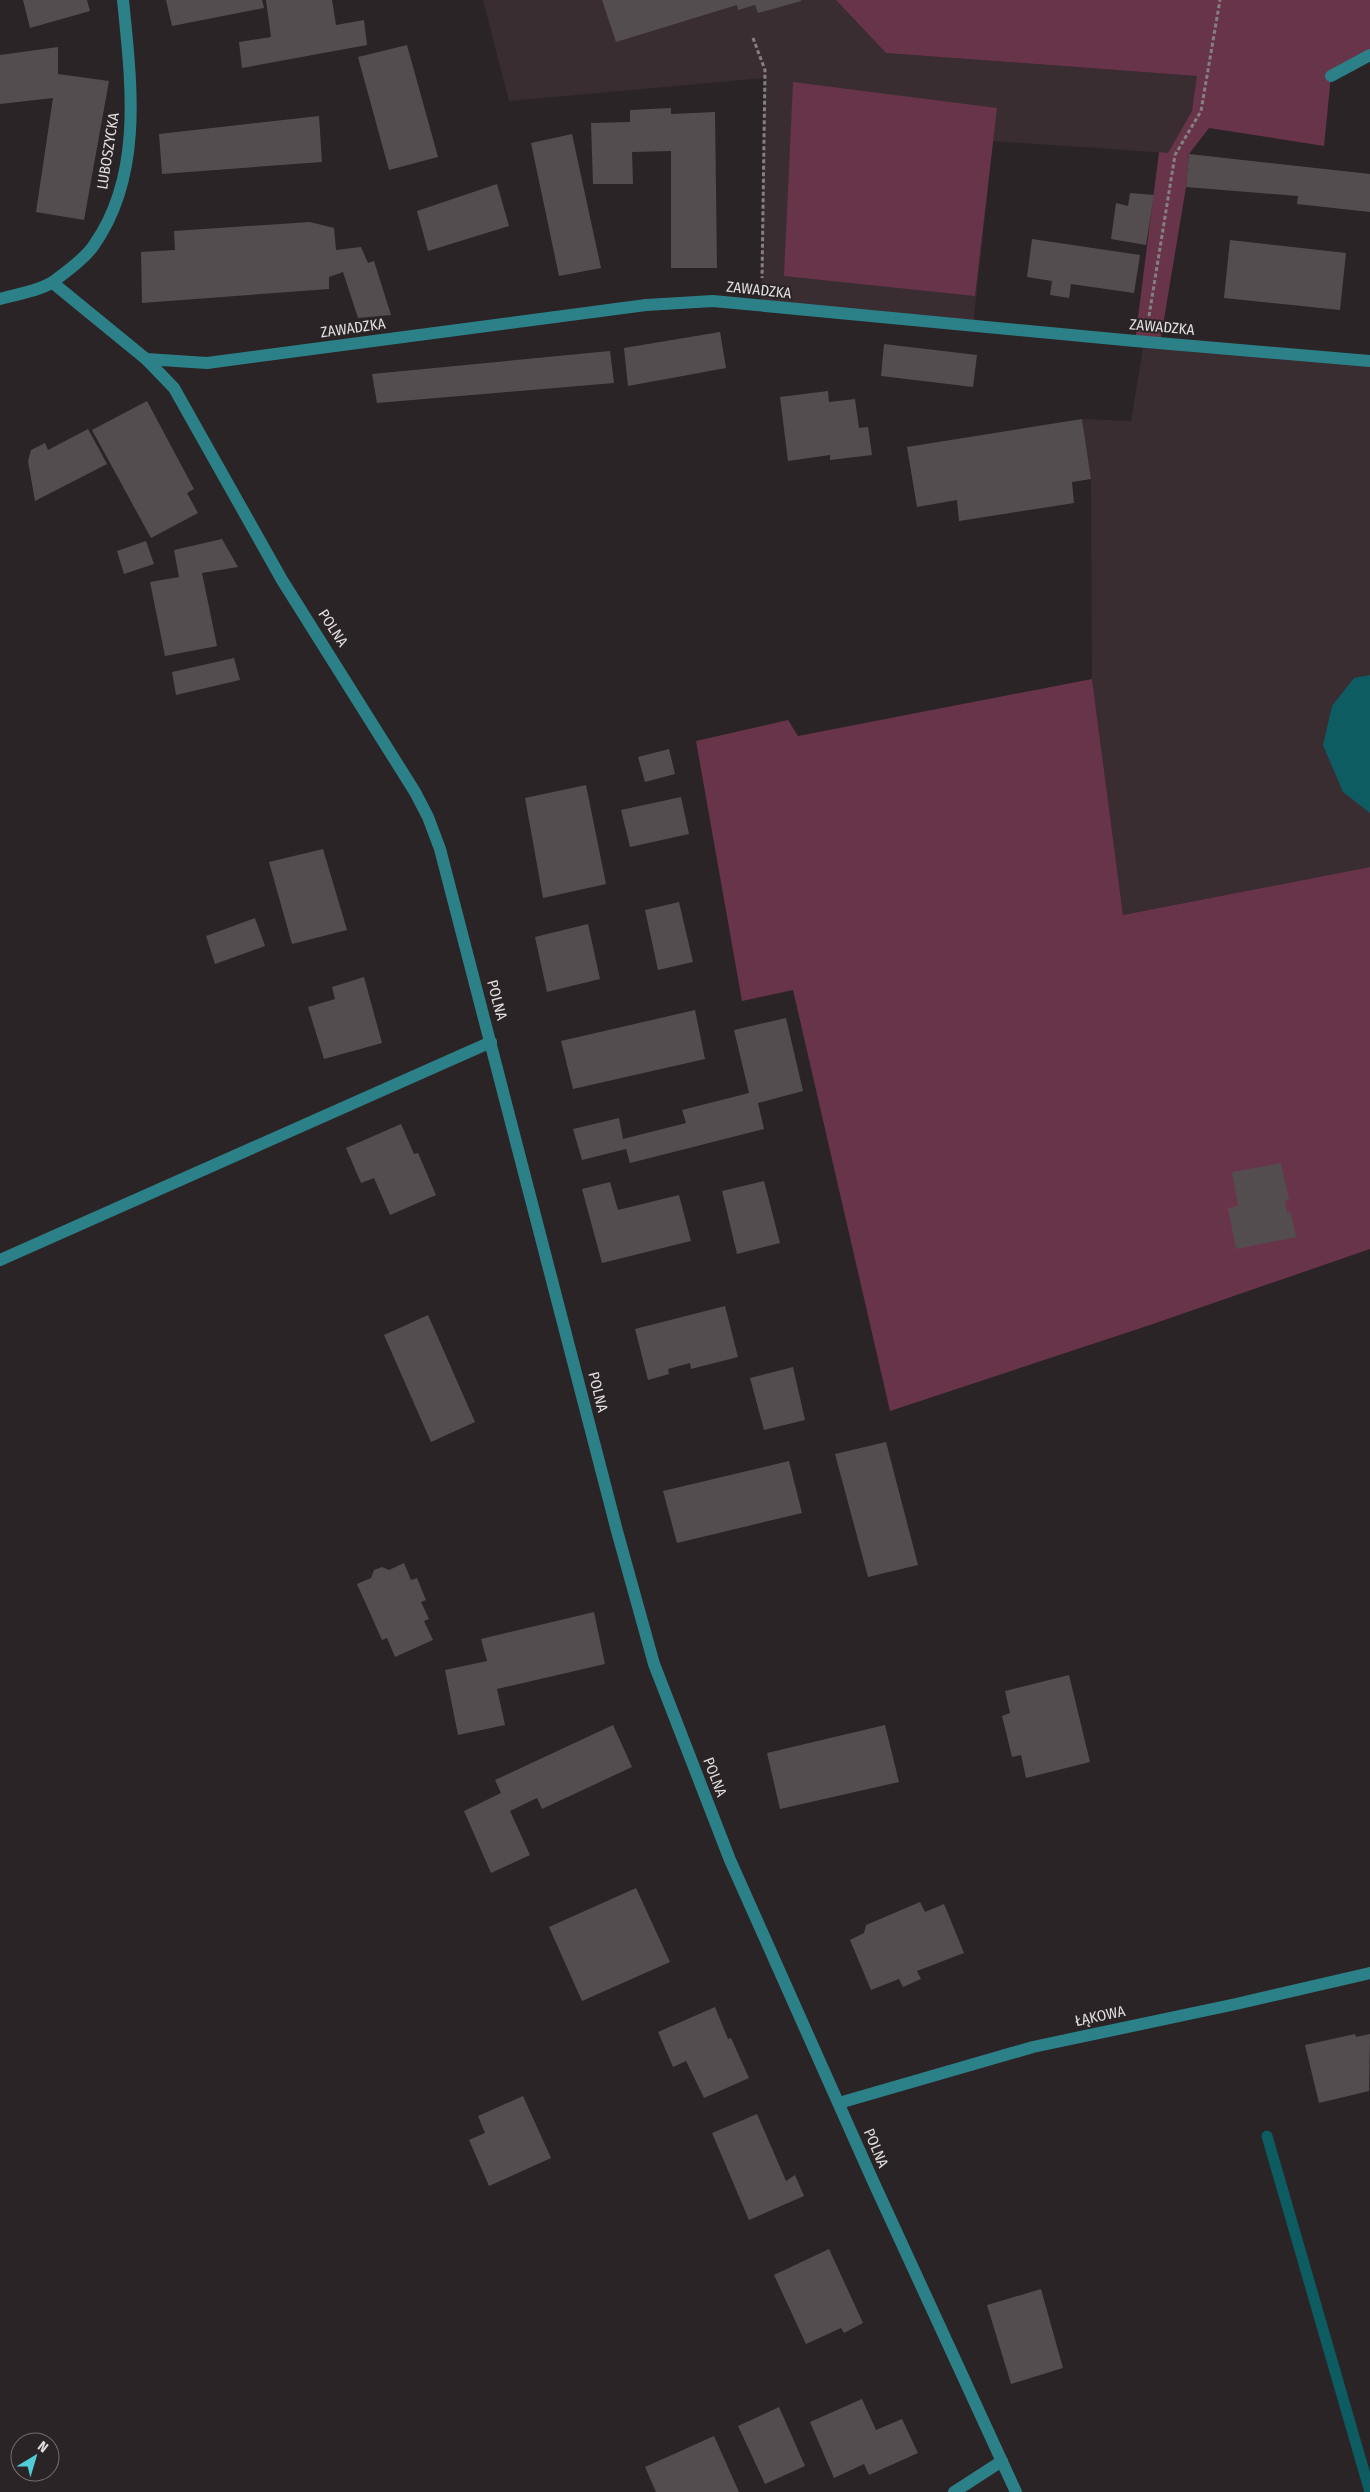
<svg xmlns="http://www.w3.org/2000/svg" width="1370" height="2492" viewBox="0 0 1370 2492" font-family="'Fira Sans Condensed',sans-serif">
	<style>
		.built { fill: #392d32 }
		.green { fill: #683449 }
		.water { fill: #0c5c62 }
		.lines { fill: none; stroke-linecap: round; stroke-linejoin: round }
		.stream { stroke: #0c5c62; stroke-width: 11 }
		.building { fill: #544d50 }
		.path { stroke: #857f81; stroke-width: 3; stroke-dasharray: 4 2.5; stroke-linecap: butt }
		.minor { stroke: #2c8188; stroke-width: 12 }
		.labels { text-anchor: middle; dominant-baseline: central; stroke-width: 4; stroke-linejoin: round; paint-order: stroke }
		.street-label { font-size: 15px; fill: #e2dee0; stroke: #2b2426 }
	</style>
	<rect width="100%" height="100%" fill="#2b2426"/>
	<!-- built -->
	<g class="built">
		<path d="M483,0H836L886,53L1198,76L1192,111L1168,153L993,141L973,326L761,306L765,78L509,101Z"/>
		<path d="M1144,342L1370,361V867L1123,915L1092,679L1091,479L1082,419L1131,421Z"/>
	</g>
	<!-- green -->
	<g class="green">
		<path d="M836,0H1370V55L1331,76L1324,146L1209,128L1189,154L1186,187L1160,343L1135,341L1159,152L1168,153L1192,111L1197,76L886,53Z"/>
		<path d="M793,82L997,108L975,296L784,276Z"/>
		<path d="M1092,679L1123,915L1370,867V1249L1147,1326L890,1411L793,990L742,1001L696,741L788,720L798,736Z"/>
	</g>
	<!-- water -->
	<path class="water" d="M1370,675V813L1343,792L1323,745L1332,706L1354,678Z"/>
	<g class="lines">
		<!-- stream -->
		<path class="stream" d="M1267,2136L1370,2492"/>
	</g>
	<!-- building -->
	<g class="building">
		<path d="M23,0H87L90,11L30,28Z"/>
		<path d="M166,0H262L264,8L172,26Z"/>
		<path d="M266,0H332L336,25L364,20L367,45L242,68L239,42L271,37Z"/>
		<path d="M602,0H801V1L758,13L755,5L738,10L737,5L616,42Z"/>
		<path d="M407,45L438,157L389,170L358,57Z"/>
		<path d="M58,47V74L109,81L84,220L36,212L53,98L0,104V55Z"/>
		<path d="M671,108V114L715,112L717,268H671V151L632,152L633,184H593L591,123L630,122V110Z"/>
		<path d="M319,116L322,162L162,174L159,134Z"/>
		<path d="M572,134L601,268L559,276L531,143Z"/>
		<path d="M1189,154L1370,174V212L1297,204L1298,196L1186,187Z"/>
		<path d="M497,184L509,226L428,251L417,211Z"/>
		<path d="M1130,193L1154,195L1146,245L1111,239L1116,203L1128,206Z"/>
		<path d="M310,222L334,228L336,250L361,247L368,263L374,261L391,315L358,318L343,272L329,277V289L142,303L141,252L175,250L174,231Z"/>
		<path d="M1032,239L1140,255L1134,293L1071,284L1069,298L1050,295L1052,281L1027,277Z"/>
		<path d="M1230,240L1346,253L1340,310L1224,298Z"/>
		<path d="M720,332L726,368L628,386L624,348Z"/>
		<path d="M884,344L977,355L973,387L881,376Z"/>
		<path d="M610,351L614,383L377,403L372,374Z"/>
		<path d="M828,391L829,402L855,399L859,428L868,427L872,455L830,460V455L788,461L780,397Z"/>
		<path d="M147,401L194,489L187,493L198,513L151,538L92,430Z"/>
		<path d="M1082,419L1091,479L1072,482L1074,503L959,521L957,500L917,507L907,447Z"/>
		<path d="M88,429L107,464L35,501L28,461L31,450L45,443L48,450Z"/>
		<path d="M222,539L238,567L202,573L217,646L165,656L150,582L179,577L174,550Z"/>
		<path d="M146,541L154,564L124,574L117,551Z"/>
		<path d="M234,658L240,680L176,695L172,672Z"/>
		<path d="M669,749L675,774L645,782L638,757Z"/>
		<path d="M586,785L606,884L543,898L525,798Z"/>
		<path d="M681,797L689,834L630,847L621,810Z"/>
		<path d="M323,849L347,930L292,944L269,862Z"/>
		<path d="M679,902L693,962L658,970L645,910Z"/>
		<path d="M255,918L265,946L215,964L206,936Z"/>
		<path d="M588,924L600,979L547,992L535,937Z"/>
		<path d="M364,977L382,1043L324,1059L308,1007L335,999L332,987Z"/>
		<path d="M695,1010L705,1059L573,1089L561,1041Z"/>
		<path d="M786,1018L803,1091L758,1103L764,1129L630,1163L626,1149L582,1160L573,1129L619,1118L623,1139L686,1123L682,1110L749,1093L734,1030Z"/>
		<path d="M401,1124L414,1154L418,1153L436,1195L390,1215L374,1178L361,1183L346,1148Z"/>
		<path d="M1281,1163L1289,1200L1285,1201L1287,1213L1291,1212L1296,1237L1236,1249L1228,1208L1238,1206L1232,1172Z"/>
		<path d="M764,1181L780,1243L737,1254L722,1191Z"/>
		<path d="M610,1182L618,1210L679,1195L691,1241L602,1263L582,1189Z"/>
		<path d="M725,1306L738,1357L691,1369L690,1363L668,1369L669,1374L648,1380L635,1329Z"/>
		<path d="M428,1315L475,1422L431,1442L384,1335Z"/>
		<path d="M793,1367L805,1420L764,1430L750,1378Z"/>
		<path d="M886,1442L918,1565L868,1577L835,1454Z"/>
		<path d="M789,1461L802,1513L677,1543L663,1491Z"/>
		<path d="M404,1563L411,1580L417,1578L426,1600L421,1602L429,1619L424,1621L433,1640L395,1657L387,1638L382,1640L357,1584L371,1578L374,1570L382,1567L389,1570Z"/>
		<path d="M594,1612L605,1664L497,1689L505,1725L458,1735L445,1670L487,1661L481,1639Z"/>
		<path d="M1069,1675L1090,1762L1026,1778L1021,1755L1012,1757L1002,1716L1010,1713L1005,1691Z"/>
		<path d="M613,1725L632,1767L542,1809L537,1798L510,1811L530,1855L491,1873L464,1811L501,1793L495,1780Z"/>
		<path d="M885,1725L899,1782L780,1809L767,1753Z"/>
		<path d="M636,1888L670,1962L582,2001L549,1927Z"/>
		<path d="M920,1902L925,1912L944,1904L964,1953L917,1971L921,1979L903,1987L899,1979L871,1990L850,1940L864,1933L866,1925Z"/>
		<path d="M715,2007L728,2039L731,2038L749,2078L704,2098L686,2061L673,2067L658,2032Z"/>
		<path d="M1355,2034L1356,2037L1370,2034L1369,2091L1319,2103L1305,2045Z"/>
		<path d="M523,2096L551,2158L489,2186L469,2140L485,2133L478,2116Z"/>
		<path d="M757,2114L786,2181L795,2175L804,2196L749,2220L712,2133Z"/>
		<path d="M829,2249L863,2323L844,2333L841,2328L806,2344L774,2275Z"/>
		<path d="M1041,2289L1063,2368L1011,2384L987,2305Z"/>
		<path d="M862,2399L876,2430L902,2419L918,2453L869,2475L864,2464L834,2478L810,2422Z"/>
		<path d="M779,2407L805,2466L765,2484L738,2426Z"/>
		<path d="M714,2436L739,2492H656L645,2467Z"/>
	</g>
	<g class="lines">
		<!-- path -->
		<g class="path">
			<path d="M753,38L765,70L762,278"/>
			<path d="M1149,316L1175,155L1201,111L1220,0"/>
		</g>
		<!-- minor -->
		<g class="minor">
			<path d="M1331,76L1370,55"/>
			<path d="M53,283L146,359L174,388L282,580L415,792L428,817L440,849L617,1531L654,1664L730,1860L873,2181L1016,2492"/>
			<path d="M0,299C14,295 43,290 54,281C65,273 87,256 94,245C144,174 131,81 123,0"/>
			<path d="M146,359L207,363L646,305L713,301L1135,341L1370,361"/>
			<path d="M0,1260L491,1042"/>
			<path d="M839,2103L1033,2047L1236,2004L1370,1973"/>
			<path d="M954,2492L1002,2461"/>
		</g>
	</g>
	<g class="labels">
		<!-- street labels -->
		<g class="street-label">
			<text transform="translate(108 151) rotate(-81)">LUBOSZYCKA</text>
			<text transform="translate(759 290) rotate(6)">ZAWADZKA</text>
			<text transform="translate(1162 327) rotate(5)">ZAWADZKA</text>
			<text transform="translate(353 328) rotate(-8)">ZAWADZKA</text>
			<text transform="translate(333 628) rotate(57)">POLNA</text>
			<text transform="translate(497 1000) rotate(75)">POLNA</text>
			<text transform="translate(598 1392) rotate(76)">POLNA</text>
			<text transform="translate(715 1777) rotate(69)">POLNA</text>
			<text transform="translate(1100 2016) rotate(-12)">ŁĄKOWA</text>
			<text transform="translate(876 2148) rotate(67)">POLNA</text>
		</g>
	</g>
	<!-- north arrow -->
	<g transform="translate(35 2457) rotate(38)"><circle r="24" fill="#2b2426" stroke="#746e70"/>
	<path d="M0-4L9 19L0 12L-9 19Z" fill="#52ccd6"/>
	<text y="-8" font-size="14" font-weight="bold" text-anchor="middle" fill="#e2dee0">N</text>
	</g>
</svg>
